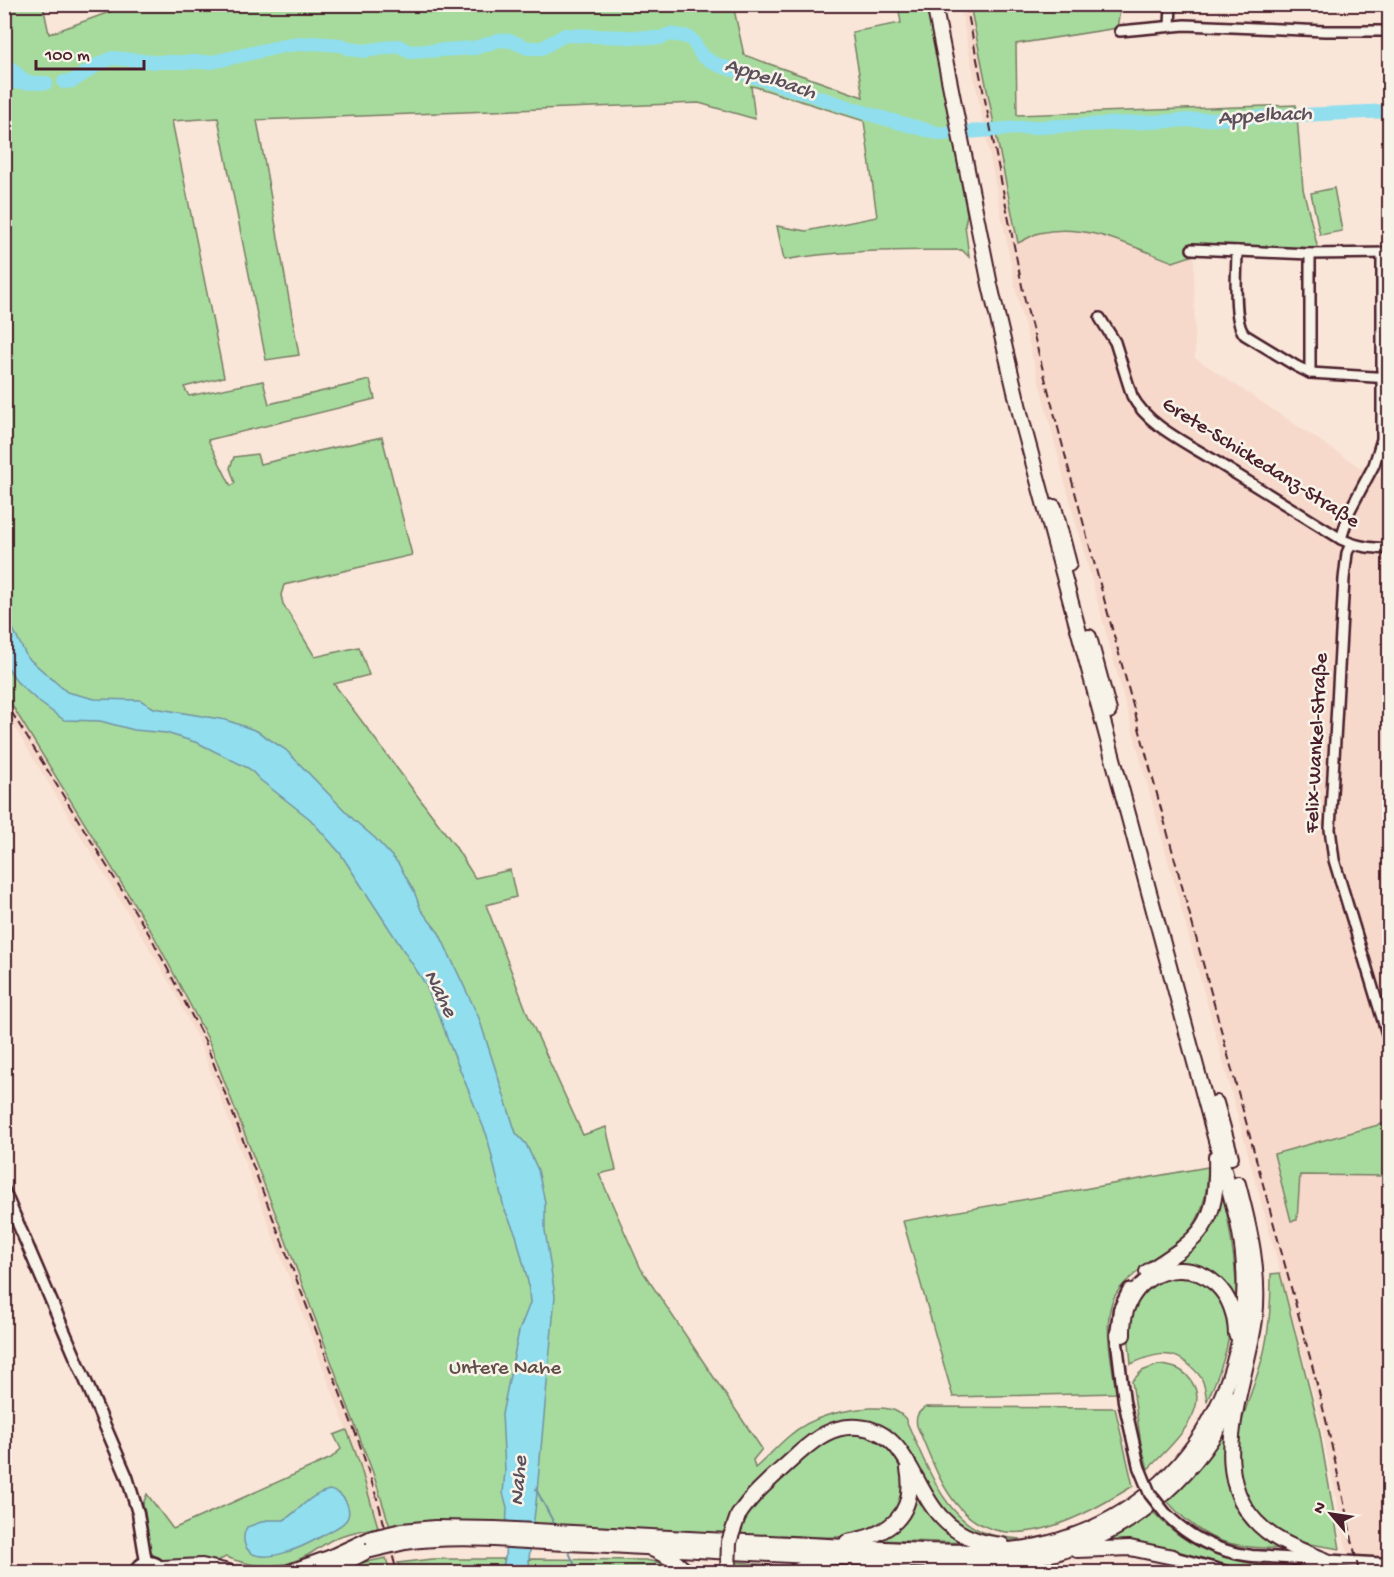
<svg xmlns="http://www.w3.org/2000/svg" width="1394" height="1577" viewBox="0 0 1394 1577" font-family="'Gochi Hand',sans-serif">
	<style>
		.built { fill: #f6d9ca }
		.green { fill: #a7db9d; stroke: #787d64; stroke-width: 1.5 }
		.water { fill: #90deee; stroke: #7492a0; stroke-width: 1.5 }
		.lines { fill: none; stroke-linecap: round; stroke-linejoin: round }
		.stream { stroke: #7492a0; stroke-width: 2 }
		.river { stroke: #90deee; stroke-width: 14 }
		.minor-casing { stroke: #4a1f2b; stroke-width: 14 }
		.major-casing { stroke: #4a1f2b; stroke-width: 15 }
		.highway-casing { stroke: #4a1f2b; stroke-width: 18 }
		.minor { stroke: #f7f3e8; stroke-width: 9 }
		.major { stroke: #f7f3e8; stroke-width: 10 }
		.highway { stroke: #f7f3e8; stroke-width: 14 }
		.rail { stroke: #4a1f2b; stroke-width: 2; stroke-dasharray: 9 4.5; stroke-linecap: butt }
		.major-bridge-casing { stroke: #4a1f2b; stroke-width: 15; stroke-linecap: butt }
		.highway-bridge-casing { stroke: #4a1f2b; stroke-width: 18; stroke-linecap: butt }
		.major-bridge { stroke: #f7f3e8; stroke-width: 10 }
		.highway-bridge { stroke: #f7f3e8; stroke-width: 14 }
		.labels { text-anchor: middle; dominant-baseline: central; stroke-width: 5; stroke-linejoin: round; paint-order: stroke }
		.street-label { font-size: 21px; fill: #4a1f2b; stroke: #f7f3e8 }
		.park-label { font-size: 21px; fill: #614e48; stroke: #f7f3e8 }
		.water-label { font-size: 22px; font-style: italic; fill: #5c4f5c; stroke: #f7f3e8 }
	</style>
	<rect width="100%" height="100%" fill="#f9e6d8"/>
	<filter id="ink" filterUnits="userSpaceOnUse"><feTurbulence type="fractalNoise" baseFrequency=".0167" numOctaves="2"/><feDisplacementMap in="SourceGraphic" scale="12" xChannelSelector="R" yChannelSelector="G"/><feConvolveMatrix kernelMatrix="1 2 1 2 8 2 1 2 1" color-interpolation-filters="sRGB"/></filter>
	<g filter="url(#ink)">
		<!-- built -->
		<g class="built">
			<path d="M960,5H970L1018,243L1038,234L1073,230L1100,235L1173,262L1194,255L1195,358L1361,468L1389,481V1572H1351L1319,1414L1063,475L1019,305Z"/>
			<path d="M5,694L154,936L208,1039L242,1123L368,1458L382,1503L400,1572H390L359,1462L200,1044L173,989L147,944L5,712Z"/>
		</g>
		<!-- green -->
		<g class="green">
			<path d="M176,4L733,5L744,55L863,97L852,32L901,23L898,5H928L967,214L965,225L969,257L962,250C902,251 844,249 784,260L777,226L806,231L877,217L864,121L756,87L751,86L755,119L699,103L257,120L299,355L266,360L218,118L172,121L224,377L184,387L189,396L263,381L269,404L370,380L375,399L208,440L231,486L235,483L230,468L234,457L257,454L260,464L382,437L412,555L284,585L281,595L283,604L315,657L359,647L369,675L334,684L455,846L475,878L510,870L516,897L486,905L528,1015L583,1135L606,1127L616,1170L599,1174L641,1269L762,1449L753,1460L755,1468C767,1458 777,1446 789,1436C812,1416 841,1410 871,1408C884,1408 895,1407 905,1418C923,1456 943,1521 989,1534C999,1537 1010,1538 1021,1539L1003,1541L983,1538L947,1518L888,1431L870,1423L849,1420L760,1481L766,1494C788,1472 811,1446 841,1436C848,1433 860,1435 868,1437C877,1441 887,1446 894,1455C906,1474 907,1513 884,1525C851,1542 817,1537 781,1535L782,1540L391,1530L373,1473L286,1241L208,1039L154,936L5,694V5H43L49,34L126,6Z"/>
			<path d="M970,5H1121L1117,28L1016,44L1017,115L1296,105L1303,189L1318,249L1194,246V255L1173,262C1130,246 1086,222 1039,233C1032,235 1025,240 1018,243Z"/>
			<path d="M1334,188L1342,231L1320,235L1311,193Z"/>
			<path d="M1389,1122V1176L1300,1175L1297,1220L1291,1221L1274,1154Z"/>
			<path d="M1208,1167C1206,1235 1181,1236 1135,1274C1126,1281 1116,1291 1112,1302C1103,1328 1113,1367 1116,1393L953,1397L903,1221Z"/>
			<path d="M1222,1189C1230,1227 1236,1263 1237,1301C1221,1273 1205,1265 1174,1262C1202,1242 1216,1224 1222,1189Z"/>
			<path d="M1280,1273L1318,1423L1340,1549C1318,1545 1288,1543 1270,1529C1242,1507 1232,1468 1239,1434C1244,1408 1256,1382 1263,1356C1270,1329 1271,1301 1271,1274Z"/>
			<path d="M1184,1276C1188,1277 1194,1277 1198,1279C1211,1284 1227,1304 1229,1319C1232,1344 1217,1379 1207,1401C1206,1395 1205,1388 1203,1382C1201,1375 1194,1369 1188,1364C1170,1348 1151,1355 1131,1364L1128,1332L1134,1308L1148,1288L1163,1278Z"/>
			<path d="M1158,1365C1174,1366 1185,1369 1193,1384C1210,1412 1167,1450 1148,1469L1141,1444L1132,1381L1142,1371Z"/>
			<path d="M926,1407L1115,1408L1133,1486C1085,1515 1007,1562 959,1507C939,1485 929,1452 917,1426C915,1416 918,1412 926,1407Z"/>
			<path d="M1230,1419C1223,1460 1222,1507 1259,1535C1266,1540 1275,1544 1283,1549C1228,1547 1205,1543 1167,1501L1210,1453Z"/>
			<path d="M347,1430L359,1462L378,1527C365,1530 351,1532 338,1537C327,1541 317,1550 306,1556C280,1571 252,1567 226,1557L213,1563L167,1565L150,1552L142,1506L147,1494L173,1529L331,1458L341,1449L334,1435Z"/>
			<path d="M914,1480L971,1543L875,1540L887,1534Z"/>
			<path d="M1152,1511C1194,1556 1231,1561 1289,1569C1223,1573 1159,1557 1094,1545L1135,1524Z"/>
			<path d="M386,1558L390,1572H342L356,1564Z"/>
			<path d="M432,1559H505L502,1572H400L398,1563Z"/>
			<path d="M529,1559L645,1560L662,1563L677,1572H530Z"/>
			<path d="M736,1562L775,1566L785,1572H737Z"/>
		</g>
		<!-- water -->
		<g class="water">
			<path d="M4,611L27,657L67,692L95,699L140,700L154,708L226,720L257,731L286,750L354,820L375,838L398,863L414,891L421,910L439,933L479,1018L516,1133L526,1144L538,1170L545,1202V1230L555,1296L536,1503L529,1559L530,1572H502L505,1558L507,1507L503,1493L505,1471L502,1414L519,1331L530,1303L528,1282L516,1235L504,1208L487,1136L447,1038C442,1019 432,1003 426,985L340,853L310,819L259,779L250,769L198,743L166,733L134,730L100,721L64,720L39,702L17,682L5,663Z"/>
			<path d="M329,1490C338,1492 343,1495 347,1504C355,1523 335,1528 322,1536C307,1545 255,1571 245,1545C243,1539 244,1532 247,1527L267,1520H284C301,1509 309,1495 329,1490Z"/>
		</g>
		<g class="lines">
			<!-- stream -->
			<g class="stream">
				<path d="M536,1489L556,1527"/>
				<path d="M567,1548L578,1572"/>
			</g>
			<!-- river -->
			<g class="river">
				<path d="M4,65L12,69L27,83"/>
				<path d="M4,82L46,83"/>
				<path d="M64,82L73,81L97,65L112,58L156,62H212L288,45L313,43L341,45L350,49L364,51L398,46L410,52L475,48L499,40L511,41L528,48H542L565,35L660,38L670,34L688,37L693,41L702,56L718,65L879,117L941,134L1018,128L1390,111"/>
			</g>
			<defs>
				<g id="minor">
					<path d="M1170,26L1171,4"/>
					<path d="M1120,31L1185,25L1325,31H1390"/>
					<path d="M1192,249L1310,254L1390,253"/>
					<path d="M1237,251C1237,270 1232,323 1245,335L1296,366L1310,373L1390,378"/>
					<path d="M1310,254V373"/>
					<path d="M1100,318L1115,342L1132,396C1148,426 1187,443 1215,461C1257,487 1299,513 1341,539C1357,547 1372,548 1390,549"/>
					<path d="M1341,539L1350,510L1374,465L1382,439V253"/>
					<path d="M1351,544L1347,553L1344,579L1330,829L1334,860L1390,1044"/>
				</g>
				<g id="major">
					<path d="M4,1191L127,1477L138,1513L146,1562"/>
					<path d="M1129,1289L1119,1309L1116,1335L1124,1401L1139,1467"/>
					<path d="M1165,1513C1189,1538 1218,1552 1252,1556L1390,1564"/>
					<path d="M1173,1557L1227,1572"/>
					<path d="M135,1572C142,1558 157,1559 164,1572"/>
					<path d="M1296,1572L1328,1563"/>
				</g>
				<g id="highway">
					<path d="M1054,507L1069,564"/>
					<path d="M1089,637L1109,711"/>
					<path d="M1216,1103L1231,1157"/>
					<path d="M1238,1184C1250,1229 1260,1273 1255,1319C1246,1389 1197,1485 1273,1536C1289,1547 1309,1553 1327,1561"/>
					<path d="M1147,1272C1202,1237 1218,1226 1216,1157"/>
					<path d="M1123,1335C1121,1252 1233,1245 1236,1334"/>
					<path d="M738,1516C753,1492 777,1474 798,1454C816,1438 833,1425 858,1427C907,1430 913,1488 941,1517C957,1535 978,1543 1002,1545"/>
					<path d="M402,1531L435,1528L495,1529L924,1551C965,1552 1006,1554 1046,1544C1193,1507 1268,1366 1238,1222L1022,421L990,285L934,4"/>
					<path d="M405,1542C458,1534 514,1541 568,1543C675,1548 781,1556 888,1559C945,1561 1004,1568 1059,1552C1137,1529 1201,1471 1234,1398"/>
					<path d="M847,1542C888,1535 917,1516 908,1469"/>
					<path d="M652,1549L672,1559L687,1572"/>
					<path d="M1077,1550L1130,1548L1173,1557"/>
					<path d="M163,1568L202,1566L229,1572"/>
					<path d="M290,1572L329,1558L372,1538"/>
					<path d="M327,1572L367,1551"/>
					<path d="M795,1572L809,1565L825,1561"/>
				</g>
			</defs>
			<!-- minor casing -->
			<use href="#minor" class="minor-casing"/>
			<!-- major casing -->
			<use href="#major" class="major-casing"/>
			<!-- highway casing -->
			<use href="#highway" class="highway-casing"/>
			<!-- minor -->
			<use href="#minor" class="minor"/>
			<!-- major -->
			<use href="#major" class="major"/>
			<!-- highway -->
			<use href="#highway" class="highway"/>
			<!-- rail -->
			<g class="rail">
				<path d="M966,4L1025,301L1069,470L1311,1361L1326,1420L1359,1572"/>
				<path d="M4,700L152,939L205,1041L360,1445L379,1505L397,1572"/>
			</g>
			<defs>
				<path id="major-bridge" d="M1139,1467L1150,1494L1165,1513"/>
				<g id="highway-bridge">
					<path d="M372,1538L402,1531"/>
					<path d="M367,1551L405,1542"/>
					<path d="M728,1572L729,1542L738,1516"/>
				</g>
			</defs>
			<!-- major-bridge casing -->
			<use href="#major-bridge" class="major-bridge-casing"/>
			<!-- highway-bridge casing -->
			<use href="#highway-bridge" class="highway-bridge-casing"/>
			<!-- major-bridge -->
			<use href="#major-bridge" class="major-bridge"/>
			<!-- highway-bridge -->
			<use href="#highway-bridge" class="highway-bridge"/>
		</g>
	</g>
	<g class="labels">
		<!-- street labels -->
		<g class="street-label">
			<text transform="translate(1260 464) rotate(32)">Grete-Schickedanz-Straße</text>
			<text transform="translate(1318 743) rotate(-87)">Felix-Wankel-Straße</text>
		</g>
		<!-- park labels -->
		<g class="park-label">
			<text x="505" y="1369">Untere Nahe</text>
		</g>
		<!-- water labels -->
		<g class="water-label">
			<text transform="translate(770 80) rotate(18)">Appelbach</text>
			<text transform="translate(1265 117) rotate(-3)">Appelbach</text>
			<text transform="translate(439 994) rotate(63)">Nahe</text>
			<text transform="translate(520 1481) rotate(-86)">Nahe</text>
		</g>
	</g>
	<!-- margin -->
	<rect width="1394" height="1577" fill="none" stroke="#f7f3e8" stroke-width="24"/>
	<rect x="12" y="12" width="1370" height="1553" fill="none" stroke="#4a1f2b" stroke-width="2" filter="url(#ink)"/>
	<!-- north arrow -->
	<g transform="translate(1331 1514) rotate(299)" stroke="#f7f3e8" stroke-width="4.5" paint-order="stroke">
	<path d="M0-4.5L10 22L0 15L-10 22Z" fill="#4a1f2b"/>
	<text y="-9" font-size="16" font-weight="bold" text-anchor="middle" fill="#4a1f2b">N</text>
	</g>
	<!-- scale -->
	<path d="M36 60v9h108v-9" fill="none" stroke="#4a1f2b" stroke-width="3"/>
	<text x="45" y="60" font-size="18" fill="#4a1f2b" stroke="#f7f3e8" stroke-width="4.5" paint-order="stroke">100 m</text>
</svg>
